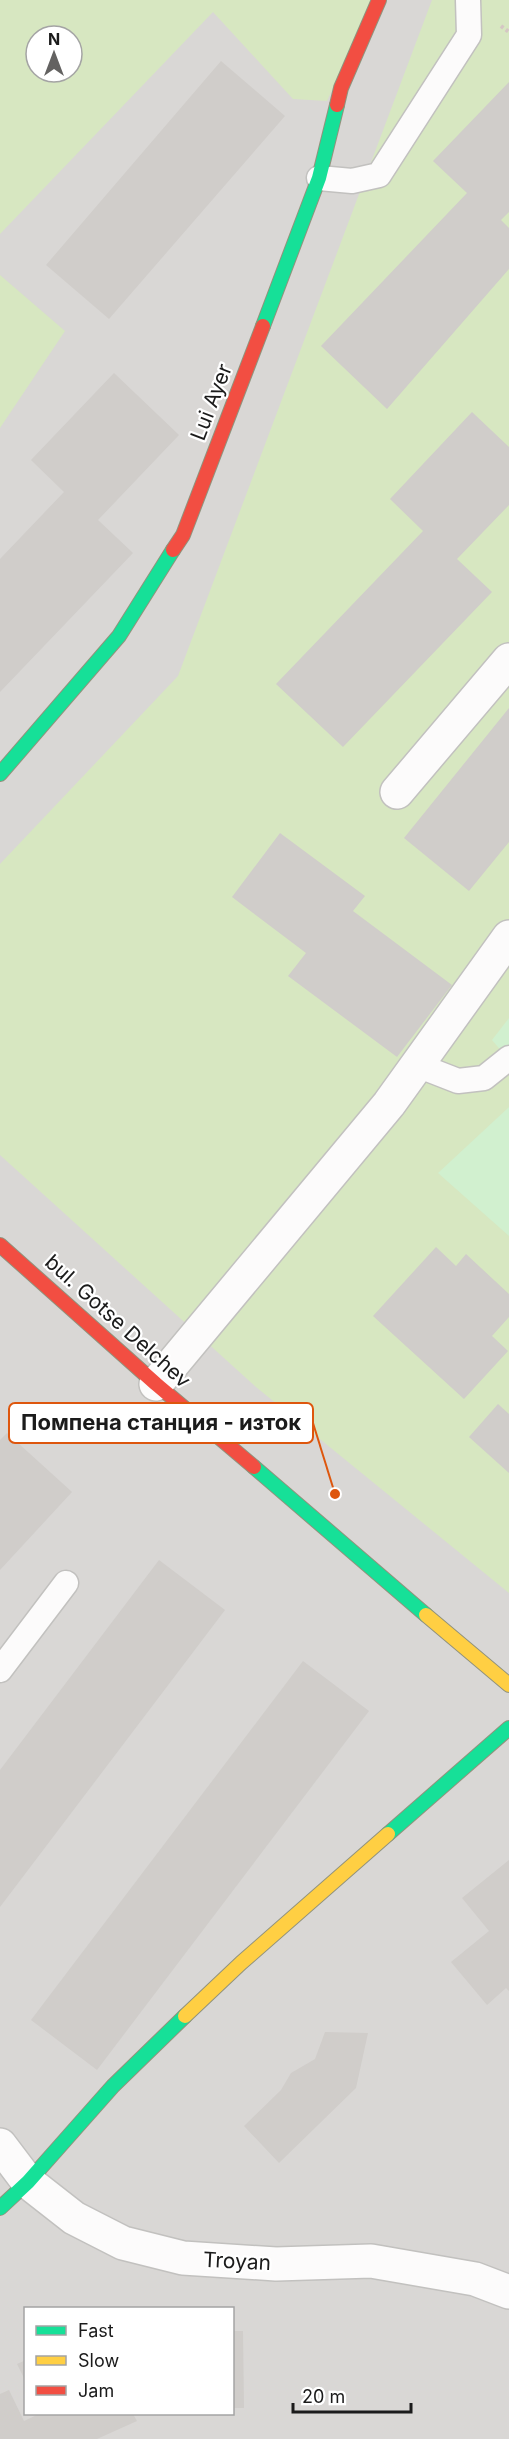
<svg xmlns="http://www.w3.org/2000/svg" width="509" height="2439" viewBox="0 0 509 2439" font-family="Inter,sans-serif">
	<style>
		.residential { fill: #d9d7d5; fill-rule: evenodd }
		.grass { fill: #d7e7c1; fill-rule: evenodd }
		.park { fill: #d1f0cf }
		.building { fill: #d0cdca }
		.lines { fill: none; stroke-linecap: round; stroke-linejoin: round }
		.lane-casing { stroke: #c2c1bf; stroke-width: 27 }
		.street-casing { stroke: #c2c1bf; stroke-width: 36 }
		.fast-casing { stroke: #91927c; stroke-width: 16 }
		.slow-casing { stroke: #91927c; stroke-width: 16 }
		.jam-casing { stroke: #91927c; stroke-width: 16 }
		.path { stroke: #d5c6c4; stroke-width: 4; stroke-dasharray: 3 3; stroke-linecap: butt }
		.lane { stroke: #fcfbfb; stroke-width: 24 }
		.street { stroke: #fcfbfb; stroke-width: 33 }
		.fast { stroke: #16e098; stroke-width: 14 }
		.slow { stroke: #ffcf43; stroke-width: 14 }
		.jam { stroke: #f24e42; stroke-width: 14 }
		.labels { text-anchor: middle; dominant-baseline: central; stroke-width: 4.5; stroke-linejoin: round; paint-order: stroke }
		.street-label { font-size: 21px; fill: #1b1b1b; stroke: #fff }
		.leader { fill: none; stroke: #de560d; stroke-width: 2 }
		.callout-dot { fill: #de560d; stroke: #fff; stroke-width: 2 }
		.callout { fill: #fff; stroke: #de560d; stroke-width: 2 }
		.callout-label { font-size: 22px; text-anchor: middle; font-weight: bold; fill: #1b1b1b }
	</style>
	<rect width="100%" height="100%" fill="#eae7e3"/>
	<!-- residential -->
	<path class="residential" d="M0,0H509V2439H0ZM36,36H72V72H36ZM26,2308H232V2414H26Z"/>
	<!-- grass -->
	<g class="grass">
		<path d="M0,0H373L327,101L293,99L213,12L0,234ZM36,36H72V72H36Z"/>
		<path d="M432,0H509V1593L256,1387L0,1155V864L178,676Z"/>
		<path d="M0,275L65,331L0,428Z"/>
	</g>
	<!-- park -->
	<g class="park">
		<path d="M509,1018V1060L492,1040Z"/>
		<path d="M509,1107V1236L438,1173Z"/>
	</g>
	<!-- building -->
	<g class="building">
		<path d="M221,61L285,116L109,319L46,265Z"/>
		<path d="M509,82V212L501,220L509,228V269L387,409L321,346L467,193L433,161Z"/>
		<path d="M114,373L179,435L98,520L133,553L0,692V559L64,492L31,460Z"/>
		<path d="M472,412L509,447V505L457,559L492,592L343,747L276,684L423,531L390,499Z"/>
		<path d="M509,708V842L469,891L404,838Z"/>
		<path d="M280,833L365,896L353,911L452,985L397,1057L288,976L306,953L232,897Z"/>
		<path d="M436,1247L456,1266L466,1254L509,1294V1317L492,1336L508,1351L464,1399L373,1316Z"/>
		<path d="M498,1404L509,1414V1473L469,1437Z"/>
		<path d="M7,1433L72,1492L0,1570V1440Z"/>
		<path d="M159,1560L225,1610L0,1907V1770Z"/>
		<path d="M303,1661L369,1711L97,2070L31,2020Z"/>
		<path d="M509,1860V1991L506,1988L487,2005L451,1962L489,1931L462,1898Z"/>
		<path d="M325,2032L368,2033L356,2088L279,2163L244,2126L281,2090L291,2073L315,2059Z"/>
		<path d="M232,2331H243L244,2408H232Z"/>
		<path d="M26,2360V2382L17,2364Z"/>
		<path d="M9,2390L24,2421L39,2414H133L137,2421L97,2439H0V2394Z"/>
	</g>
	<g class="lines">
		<defs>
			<g id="lane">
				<path d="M319,178L352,181L379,175L469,35L468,0"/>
				<path d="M417,1065L458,1081L484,1078L509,1058"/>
				<path d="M0,1670L66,1583"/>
			</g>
			<g id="street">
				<path d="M397,792L509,660"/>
				<path d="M156,1384L389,1104L509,937"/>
				<path d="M0,2145L28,2182L74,2218L123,2243L183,2258L276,2264L371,2261L475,2279L509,2292"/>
			</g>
			<g id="fast">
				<path d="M263,326L319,178L337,105"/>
				<path d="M0,774L119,636L173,550"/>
				<path d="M254,1467L426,1615"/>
				<path d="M388,1834L509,1728"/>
				<path d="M0,2208L28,2182L113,2086L185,2016"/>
			</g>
			<g id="slow">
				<path d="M426,1615L509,1685"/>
				<path d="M185,2016L241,1963L388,1834"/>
			</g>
			<g id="jam">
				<path d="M337,105L341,88L379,0"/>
				<path d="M173,550L183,535L263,326"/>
				<path d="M0,1245L156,1384L254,1467"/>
			</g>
		</defs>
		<!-- lane casing -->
		<use href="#lane" class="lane-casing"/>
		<!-- street casing -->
		<use href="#street" class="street-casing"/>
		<!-- fast casing -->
		<use href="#fast" class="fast-casing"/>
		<!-- slow casing -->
		<use href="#slow" class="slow-casing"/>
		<!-- jam casing -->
		<use href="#jam" class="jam-casing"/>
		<!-- path -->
		<path class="path" d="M501,26L509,32"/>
		<!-- lane -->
		<use href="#lane" class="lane"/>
		<!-- street -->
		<use href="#street" class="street"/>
		<!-- fast -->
		<use href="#fast" class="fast"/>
		<!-- slow -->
		<use href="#slow" class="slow"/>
		<!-- jam -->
		<use href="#jam" class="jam"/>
	</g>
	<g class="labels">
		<!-- street labels -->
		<g class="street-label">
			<text transform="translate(211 402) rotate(-69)">Lui Ayer</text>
			<text transform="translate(118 1321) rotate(42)">bul. Gotse Delchev</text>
			<text transform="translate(237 2261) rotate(3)">Troyan</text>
		</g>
	</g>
	<!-- callouts -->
	<path class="leader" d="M335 1494L313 1423"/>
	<circle class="callout-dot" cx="335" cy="1494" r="6"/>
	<rect class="callout" x="9" y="1403" width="304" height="40" rx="6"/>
	<g class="callout-label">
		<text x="161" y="1430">Помпена станция - изток</text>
	</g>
	<!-- legend -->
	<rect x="24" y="2307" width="210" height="108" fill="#ffffff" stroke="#a4a4a4" stroke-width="1.5"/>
	<rect x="36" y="2326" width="30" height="9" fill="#16e098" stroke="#a4a4a4" stroke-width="1.5"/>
	<text x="78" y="2337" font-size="18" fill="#1b1b1b">Fast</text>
	<rect x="36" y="2356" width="30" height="9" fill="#ffcf43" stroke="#a4a4a4" stroke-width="1.5"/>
	<text x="78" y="2367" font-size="18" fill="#1b1b1b">Slow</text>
	<rect x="36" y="2386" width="30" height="9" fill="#f24e42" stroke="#a4a4a4" stroke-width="1.5"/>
	<text x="78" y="2397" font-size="18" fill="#1b1b1b">Jam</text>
	<!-- north arrow -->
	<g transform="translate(54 54)"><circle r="28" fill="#ffffff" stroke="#a4a4a4" stroke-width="1.5"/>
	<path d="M0-4.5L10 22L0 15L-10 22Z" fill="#636261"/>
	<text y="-9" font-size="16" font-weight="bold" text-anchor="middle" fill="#1b1b1b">N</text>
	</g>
	<!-- scale -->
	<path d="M293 2403v9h118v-9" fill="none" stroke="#1b1b1b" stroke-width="3"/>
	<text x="302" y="2403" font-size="18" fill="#1b1b1b" stroke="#ffffff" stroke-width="4.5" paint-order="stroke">20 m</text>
</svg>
